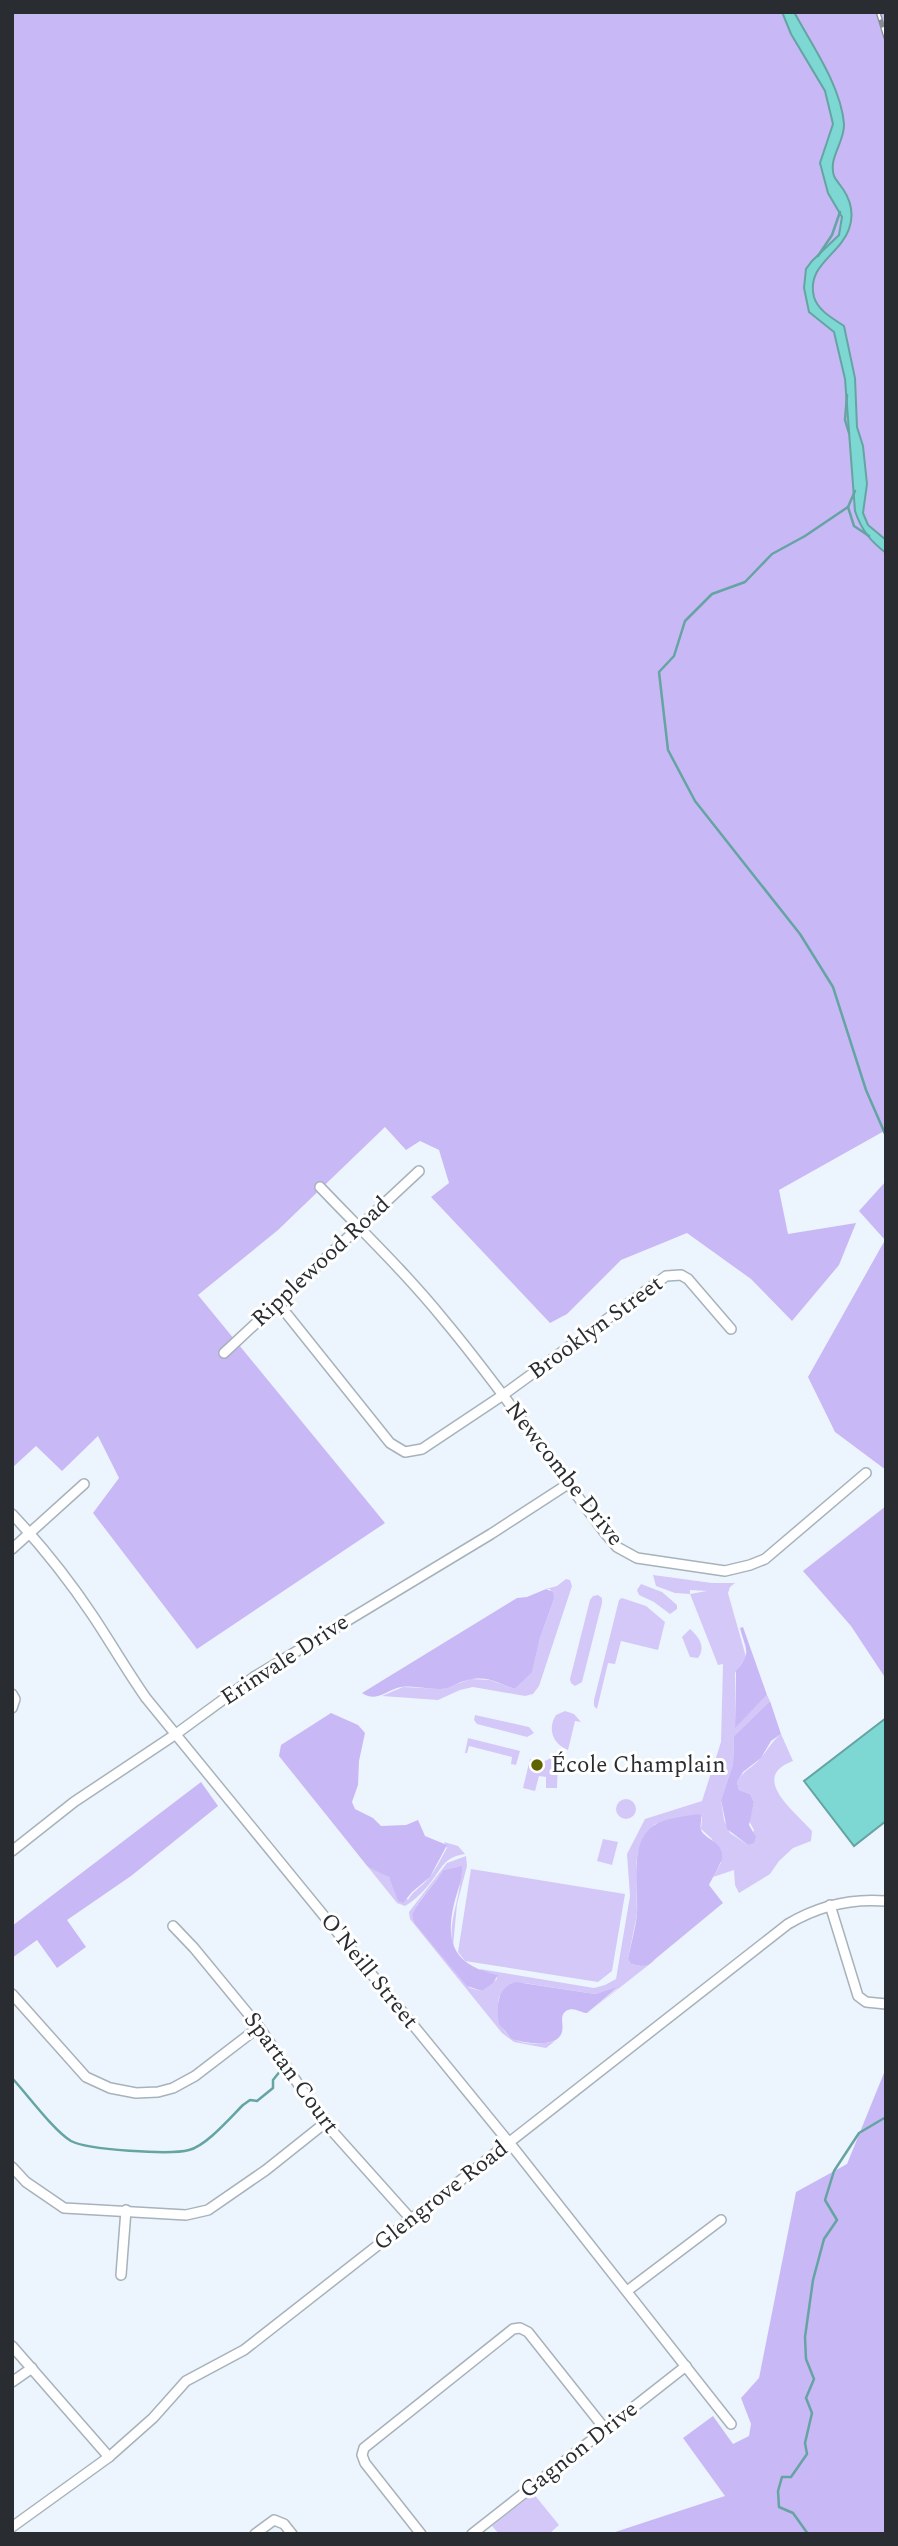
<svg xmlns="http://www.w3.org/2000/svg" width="898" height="2546" viewBox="0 0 898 2546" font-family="Spectral,serif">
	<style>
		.green { fill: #d4c8f8 }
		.forest { fill: #c9b8f6 }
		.water { fill: #7dd7d3; stroke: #64a4a2; stroke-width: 2 }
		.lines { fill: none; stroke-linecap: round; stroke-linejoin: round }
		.stream { stroke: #64a4a2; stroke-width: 2.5 }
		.minor-casing { stroke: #a7b2bb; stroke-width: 12 }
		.minor { stroke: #fff; stroke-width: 9 }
		.rail-casing { stroke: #878d93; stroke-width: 5 }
		.rail { stroke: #fff; stroke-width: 2.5; stroke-dasharray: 8; stroke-linecap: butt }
		.poi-dot { fill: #5f6401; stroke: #fff; stroke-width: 2.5 }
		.labels { text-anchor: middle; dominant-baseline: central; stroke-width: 6; stroke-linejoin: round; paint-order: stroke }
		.street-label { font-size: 23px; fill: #292d31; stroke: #fff }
		.poi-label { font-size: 23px; fill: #292d31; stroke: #fff; text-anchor: start }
	</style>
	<rect width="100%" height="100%" fill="#ecf5fd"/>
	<!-- green -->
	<g class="green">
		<path d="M653,1575L712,1583H735L730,1587L728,1593L746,1657L735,1673V1727L767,1695L770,1701L734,1736L733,1764L721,1800L724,1820L730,1833L748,1845L754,1830L749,1821L754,1802L750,1794L739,1790L737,1782C742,1772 750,1769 758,1761C767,1752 770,1743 781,1734L793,1761C749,1777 794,1811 812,1831L811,1841L793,1848L779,1861L770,1874L739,1893L735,1885L734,1870L713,1877L721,1863L712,1839L701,1829L702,1817L696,1814L655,1824L646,1834L638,1852L636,1864L637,1914L628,1959L631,1964L641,1966L655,1960L590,2011L618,1988L595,1994L524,1983L499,1997C492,2036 520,2050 555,2041L546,2048L514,2042L502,2033L410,1919L409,1912L447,1863L466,1856L467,1866L457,1904L453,1947C446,1918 466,1891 458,1867L443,1870C434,1886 417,1899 412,1916L414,1923L470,1988L482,1991L497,1979V1975L483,1972L480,1969L594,1988L605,1985L616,1979L630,1896L627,1854L645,1819L702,1801L721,1742L723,1664L718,1665L690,1594L707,1591L690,1590V1594L675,1593L656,1586Z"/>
		<path d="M566,1579L570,1580L572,1586L539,1686L533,1694L525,1696L473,1687L460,1690L438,1700L382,1696L403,1687L443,1689L471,1679L490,1680L515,1689L532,1671L540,1638L554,1599L550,1589H546L557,1586Z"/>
		<path d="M641,1584L662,1592L677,1605V1609L670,1614L654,1602L639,1595L637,1590Z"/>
		<path d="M598,1595L602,1598V1603L582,1682L575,1686L571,1683L570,1679L590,1600L593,1596Z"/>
		<path d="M622,1598L646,1606L665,1622L658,1650L621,1641L615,1664L608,1663L597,1709L594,1706V1700L619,1600Z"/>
		<path d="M690,1629C699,1637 706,1647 698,1658L690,1657L682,1637Z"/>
		<path d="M565,1711L574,1714L581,1722L575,1721L568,1750C553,1744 547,1729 556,1715Z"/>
		<path d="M475,1715L529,1727L534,1733L527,1737L477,1724L474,1720Z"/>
		<path d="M468,1738L520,1751L516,1765L511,1764L512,1757L469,1746L467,1753H465Z"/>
		<path d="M551,1758L558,1760L557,1788H546V1777L539,1776L535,1791L523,1788L530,1759L543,1762Z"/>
		<circle cx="626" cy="1809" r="10"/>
		<path d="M603,1839L618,1842L612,1865L597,1861Z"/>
		<path d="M444,1842L458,1846L465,1854C444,1857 442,1868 431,1882C423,1892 415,1900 405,1906L397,1903L368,1867L386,1874L408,1900C413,1891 421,1887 428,1879C436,1870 441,1858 447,1848Z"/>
		<path d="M471,1869L625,1894L612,1971L598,1982L465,1961L458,1952Z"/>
		<path d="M533,2493L559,2525L549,2534H499L492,2526Z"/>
	</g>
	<!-- forest -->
	<g class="forest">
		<path d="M12,12H886V1130L779,1190L788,1234L856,1223L839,1265L792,1321L751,1279L687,1233L621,1260L567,1314L550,1323L431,1197L449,1183L439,1150L420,1141L406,1150L385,1127L278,1230L198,1295L385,1523L197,1649L93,1513L119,1478L98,1436L62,1471L36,1446L12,1468Z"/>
		<path d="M886,1181V1470L835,1432L808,1377L885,1240L859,1211Z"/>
		<path d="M886,1506V1679L851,1626L803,1571Z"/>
		<path d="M546,1589L553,1592L554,1599L540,1638L532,1672L515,1689C498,1684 489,1675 468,1680C458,1682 451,1688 442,1689C427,1690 411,1684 397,1688C385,1692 375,1702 362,1693L517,1598L527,1597Z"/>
		<path d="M743,1627L767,1695L735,1728L736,1671C752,1652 746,1651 740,1628Z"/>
		<path d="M770,1701L781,1734L771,1741L761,1758L743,1772L737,1782L739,1790L750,1794L754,1802L749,1825L756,1837L754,1843L748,1845L727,1829L721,1800L733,1764L734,1736Z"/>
		<path d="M331,1713L358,1725L365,1733L359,1761L358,1785L352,1802L355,1809L373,1818L381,1826L406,1825L418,1820L425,1836L447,1845L430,1877L412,1892L403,1903L398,1901L389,1877L368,1867L279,1756L281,1745Z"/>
		<path d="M201,1782L218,1806L131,1876L67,1920L86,1947L57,1968L37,1940L12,1958V1926Z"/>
		<path d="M696,1814L701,1815C702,1820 699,1827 702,1832C709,1841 724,1843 722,1859C721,1863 712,1879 709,1885L723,1903L648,1965L641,1966L631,1964L628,1959C631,1944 635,1930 637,1915C639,1889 628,1844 653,1826C664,1818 683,1817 696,1814Z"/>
		<path d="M462,1866C463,1879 457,1891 454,1904C444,1946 457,1966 498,1975L493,1983L482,1991L467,1986L414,1923L412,1916C414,1905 436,1883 443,1870Z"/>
		<path d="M516,1982L595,1994L618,1987L587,2013C581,2013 573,2006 566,2011C559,2016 564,2024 562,2032C557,2049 525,2043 512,2039L499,2024C496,2007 497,1987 516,1982Z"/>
		<path d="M886,2068V2534H609L725,2496L683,2438L713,2416L733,2444L749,2436L751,2424L741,2398L759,2378L796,2192L847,2164Z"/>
	</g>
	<!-- water -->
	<g class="water">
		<path d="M782,12H794C812,45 841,86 844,124C845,142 828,157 834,176C836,180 840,185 843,189C851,201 854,215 849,229C840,255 806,265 814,297C818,311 834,319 844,326L855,378L857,427L863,446L867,484L863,513L868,525L886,540V553C870,541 861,529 855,511L845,379L834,332L809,312L804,288L806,269L812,261L839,235L842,217L828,193L820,163L833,124L825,91L791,34Z"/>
		<path d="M886,1718V1821L854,1846L804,1781Z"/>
	</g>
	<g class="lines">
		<!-- stream -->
		<g class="stream">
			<path d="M818,256L832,235L840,212"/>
			<path d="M847,395L845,420L849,433"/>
			<path d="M848,507L805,536L772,554L745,582L712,594L685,621L674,656L659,672L668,750L695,801L800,934L833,987L866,1090L886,1136"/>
			<path d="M848,507L855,491"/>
			<path d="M848,507L854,526L869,536"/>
			<path d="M12,2078C27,2094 53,2130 71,2141C87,2150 171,2155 189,2150C206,2146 230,2118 243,2105L250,2100L257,2101L273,2088V2080L281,2070"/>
			<path d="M808,2534L793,2513L779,2507L778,2491L782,2477H791L807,2454L805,2443L812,2413L806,2398L814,2379L806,2359L805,2337L813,2280L824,2239L837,2220L825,2200L834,2171L859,2133L886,2117"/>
		</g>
		<defs>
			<g id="minor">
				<path d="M320,1187C362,1231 406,1273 444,1320C501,1388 551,1462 605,1533L617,1547L637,1558L725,1571L750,1565L765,1559L866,1473"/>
				<path d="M278,1303L390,1443L405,1452L422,1449L503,1395L666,1276L681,1275L688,1279L731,1329"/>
				<path d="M224,1353L419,1171"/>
				<path d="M12,1514C42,1546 69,1580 93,1616C111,1643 127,1671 146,1698L516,2151L731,2424"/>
				<path d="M12,1549L84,1484"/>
				<path d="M12,1694L15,1699L12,1708"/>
				<path d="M12,1851L74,1802L176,1734L254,1677L491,1534L568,1484"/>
				<path d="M830,1905L858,1996L866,2002L886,2004"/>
				<path d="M173,1926L194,1948L259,2027L325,2123L410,2218"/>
				<path d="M12,1994L86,2077L110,2088L136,2093L158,2092L173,2088L195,2076L259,2027"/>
				<path d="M12,2167L26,2182L64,2208L186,2215L208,2210L266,2170L325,2123"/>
				<path d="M121,2275L126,2210"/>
				<path d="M627,2291L721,2220"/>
				<path d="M12,2346L109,2457"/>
				<path d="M12,2382L32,2368"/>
				<path d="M12,2527L109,2457L153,2418L186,2381L244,2350L788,1924C818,1906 850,1898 886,1901"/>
				<path d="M255,2534L274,2520L284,2524L292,2534"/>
				<path d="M421,2534L365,2463L362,2455L364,2448L513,2329L520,2328L528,2332L605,2429"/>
				<path d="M472,2534L686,2366"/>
			</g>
		</defs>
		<!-- minor casing -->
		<use href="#minor" class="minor-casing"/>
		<!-- minor -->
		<use href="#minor" class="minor"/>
		<defs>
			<path id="rail" d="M878,12L886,38"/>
		</defs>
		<!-- rail casing -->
		<use href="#rail" class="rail-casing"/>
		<!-- rail -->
		<use href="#rail" class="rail"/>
	</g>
	<!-- markers -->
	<circle class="poi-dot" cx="537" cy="1765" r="7"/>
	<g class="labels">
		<!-- street labels -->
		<g class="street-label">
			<text transform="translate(321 1262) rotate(-43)">Ripplewood Road</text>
			<text transform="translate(596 1328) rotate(-36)">Brooklyn Street</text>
			<text transform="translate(564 1474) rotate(52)">Newcombe Drive</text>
			<text transform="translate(285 1660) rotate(-33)">Erinvale Drive</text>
			<text transform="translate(369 1971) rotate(51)">O'Neill Street</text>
			<text transform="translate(291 2073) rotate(54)">Spartan Court</text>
			<text transform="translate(441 2196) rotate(-38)">Glengrove Road</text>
			<text transform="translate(579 2450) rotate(-38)">Gagnon Drive</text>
		</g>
		<!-- poi labels -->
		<g class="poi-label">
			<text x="551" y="1765">École Champlain</text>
		</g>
	</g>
	<!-- border -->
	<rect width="898" height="2546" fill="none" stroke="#292d31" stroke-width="28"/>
</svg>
